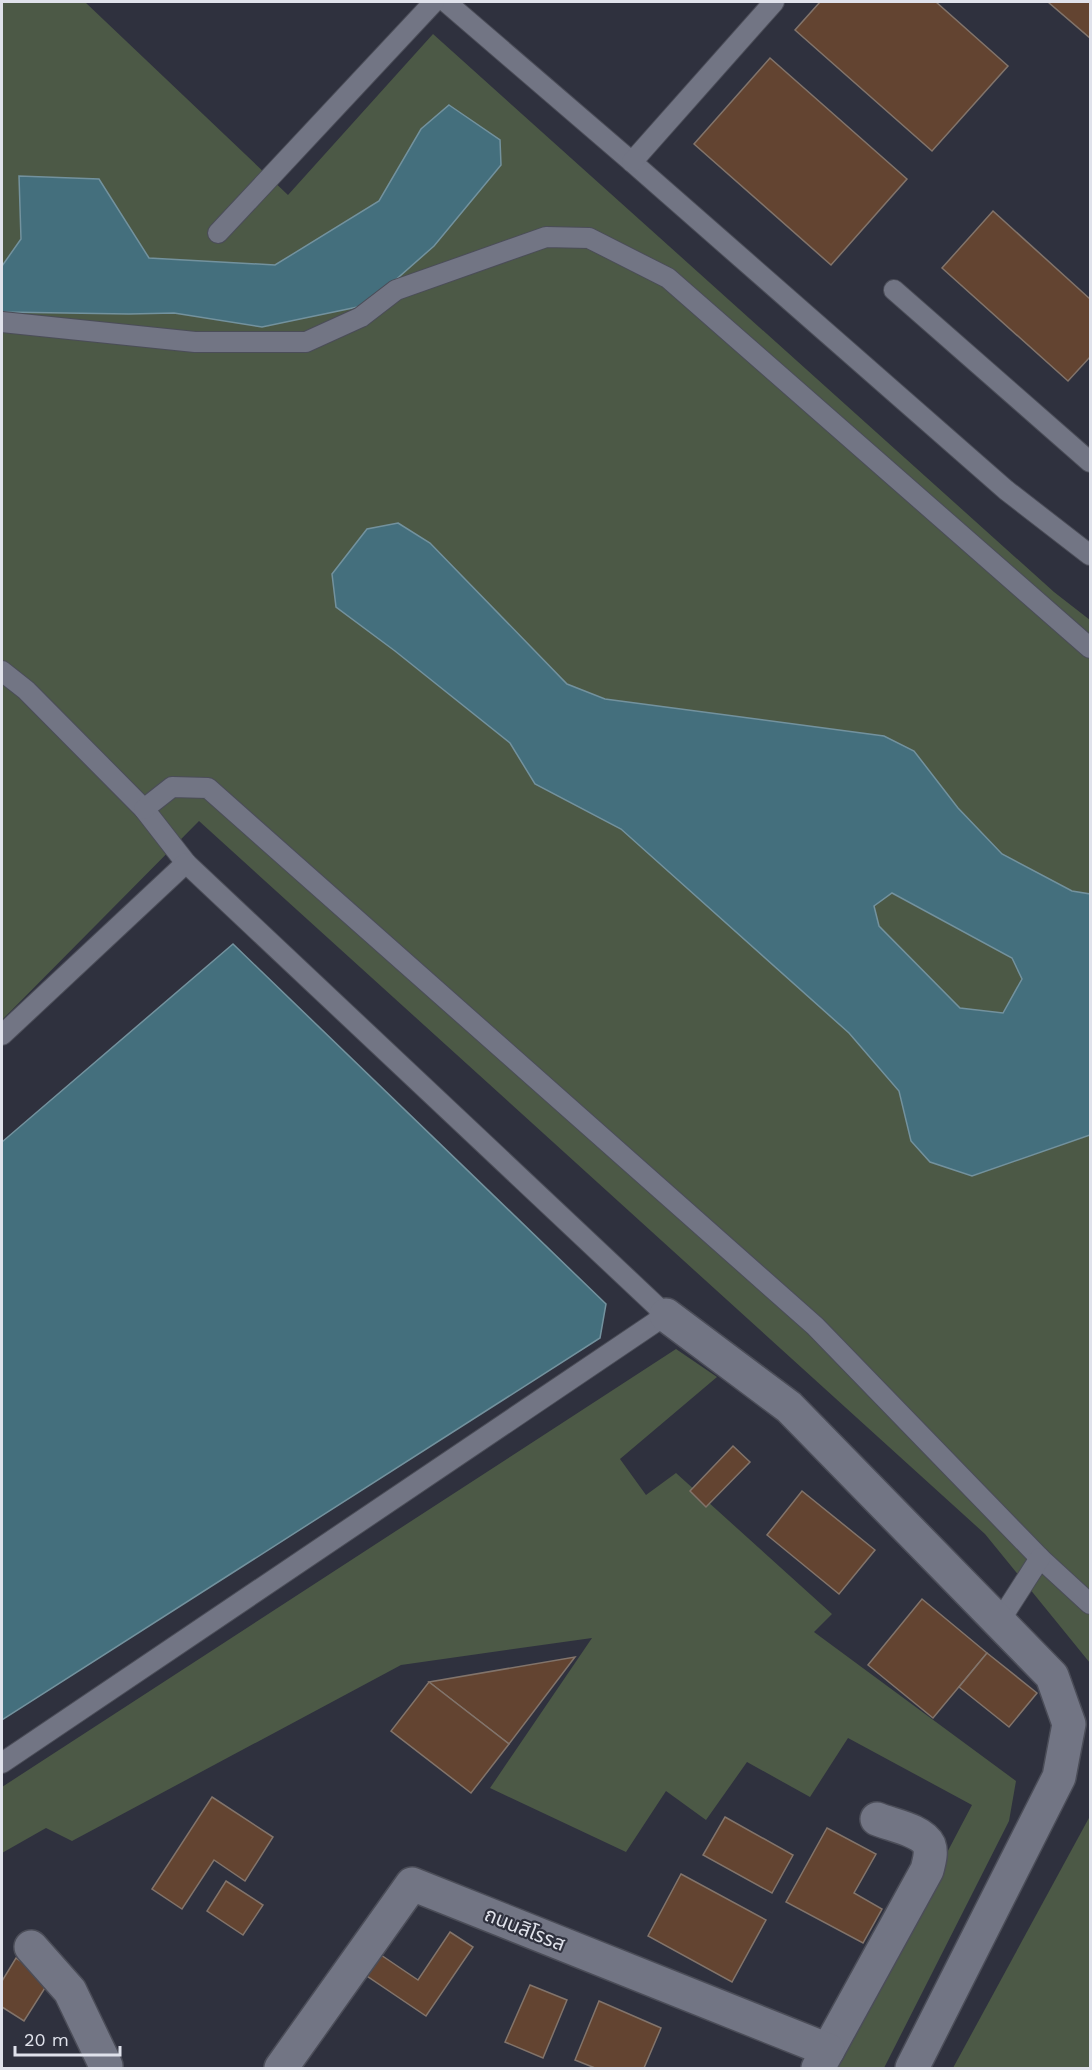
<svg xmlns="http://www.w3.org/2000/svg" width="1092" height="2070" viewBox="0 0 1092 2070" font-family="'Work Sans','Noto Sans Thai',sans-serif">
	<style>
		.green { fill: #4c5946 }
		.water { fill: #446f7d; stroke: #73929e; stroke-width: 1.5; fill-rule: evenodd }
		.building { fill: #634431; stroke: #82746b; stroke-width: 1.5 }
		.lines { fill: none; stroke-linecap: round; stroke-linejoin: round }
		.lane-casing { stroke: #4b4d58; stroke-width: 22 }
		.street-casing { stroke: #4b4d58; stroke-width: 36 }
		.lane { stroke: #727584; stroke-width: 20 }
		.street { stroke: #727584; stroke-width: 33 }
		.labels { text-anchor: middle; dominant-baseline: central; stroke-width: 4.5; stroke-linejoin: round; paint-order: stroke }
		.street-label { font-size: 20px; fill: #e0e2eb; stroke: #2f313e }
	</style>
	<rect width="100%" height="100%" fill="#2f313e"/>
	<!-- green -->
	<g class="green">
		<path d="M2,2H85L288,195L433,34L1054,592L1090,620V894L1072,891L1002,854L958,808L605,699L567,684L430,543L336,607L395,651L510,743L535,784L621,829L849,1033L899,1091L911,1141L972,1176L1090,1135V1663L985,1534L199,821L2,1020Z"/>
		<path d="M891,893L1012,958L1022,979L1003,1013L960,1008L879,926L874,906Z"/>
		<path d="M676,1349L717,1377L620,1459L646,1495L676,1473L832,1614L814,1632L1016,1781L1009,1821L884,2068H834L972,1805L848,1738L810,1797L747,1762L706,1820L666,1791L626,1852L490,1788L592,1638L401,1665L72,1841L46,1828L2,1853V1787Z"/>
		<path d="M1090,1816V2068H953Z"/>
	</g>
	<!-- water -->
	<g class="water">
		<path d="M449,105L500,140L501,165L434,246L367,305L262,327L174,313L129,314L2,312V266L21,239L19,176L99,179L149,258L275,265L379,201L421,129Z"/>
		<path d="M398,523L430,543L567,684L605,699L884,736L914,751L958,808L1002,854L1072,891L1090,894V1135L972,1176L930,1162L911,1141L899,1091L849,1033L621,829L535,784L510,743L395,651L336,607L332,574L367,529ZM892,893L1012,958L1022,979L1003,1013L960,1008L879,926L874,906Z"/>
		<path d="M233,944L606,1304L600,1338L2,1720V1142Z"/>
	</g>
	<!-- building -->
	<g class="building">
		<path d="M820,2H936L1008,66L932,151L795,30Z"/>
		<path d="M1048,2H1090V38Z"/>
		<path d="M770,58L907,179L831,265L694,144Z"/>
		<path d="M993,211L1090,299V357L1068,381L942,268Z"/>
		<path d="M733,1446L750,1462L706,1507L690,1491Z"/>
		<path d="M802,1491L875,1550L839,1594L767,1535Z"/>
		<path d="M922,1599L987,1653L933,1718L868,1665Z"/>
		<path d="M987,1653L1037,1693L1009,1727L959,1687Z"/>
		<path d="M575,1657L509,1744L429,1682Z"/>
		<path d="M429,1682L509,1744L471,1793L391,1731Z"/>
		<path d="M212,1797L273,1837L245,1881L214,1860L182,1909L152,1889Z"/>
		<path d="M725,1817L793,1855L772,1893L703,1855Z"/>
		<path d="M827,1828L876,1854L854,1893L882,1909L863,1943L786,1902Z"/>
		<path d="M681,1874L766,1920L732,1982L648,1936Z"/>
		<path d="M226,1881L263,1905L243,1935L207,1911Z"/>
		<path d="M450,1932L473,1947L426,2016L361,1972L375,1951L418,1980Z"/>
		<path d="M16,1958L50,1980L24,2021L2,2007V1981Z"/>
		<path d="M530,1985L567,2000L543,2058L505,2042Z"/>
		<path d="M599,2001L661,2028L644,2068H595L575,2060Z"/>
	</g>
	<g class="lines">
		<defs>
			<g id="lane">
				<path d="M446,2L632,162L1006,490L1090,555"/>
				<path d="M632,162L774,2"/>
				<path d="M218,233L434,2"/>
				<path d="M894,290L1090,462"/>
				<path d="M2,322L195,342H306L361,317L396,290L546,237L589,238L668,278L1090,648"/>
				<path d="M2,671L26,690L144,809L186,863"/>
				<path d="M144,809L172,787L208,788L815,1326L1040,1558L1090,1604"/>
				<path d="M2,1035L186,863L666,1315L2,1763"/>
				<path d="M999,1622L1040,1558"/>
			</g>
			<g id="street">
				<path d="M666,1315L789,1407L1052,1676L1069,1724L1059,1777L912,2068"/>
				<path d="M31,1947L70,1991L106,2066"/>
				<path d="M828,2050L927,1870C929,1862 932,1853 929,1845C922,1830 891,1825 877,1819"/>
				<path d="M281,2068L412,1884L828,2050L818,2068"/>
			</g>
		</defs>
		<!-- lane casing -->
		<use href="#lane" class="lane-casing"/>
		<!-- street casing -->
		<use href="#street" class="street-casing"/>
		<!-- lane -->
		<use href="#lane" class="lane"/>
		<!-- street -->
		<use href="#street" class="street"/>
	</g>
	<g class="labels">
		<!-- street labels -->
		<g class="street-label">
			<text transform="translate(525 1929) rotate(22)">ถนนสิโรรส</text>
		</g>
	</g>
	<!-- border -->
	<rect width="1092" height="2070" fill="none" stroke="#e0e2eb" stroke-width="6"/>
	<!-- scale -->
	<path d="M15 2046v9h105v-9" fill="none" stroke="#e0e2eb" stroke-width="3"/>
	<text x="24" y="2046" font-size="18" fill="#e0e2eb" stroke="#2f313e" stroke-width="4.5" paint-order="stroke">20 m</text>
</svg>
